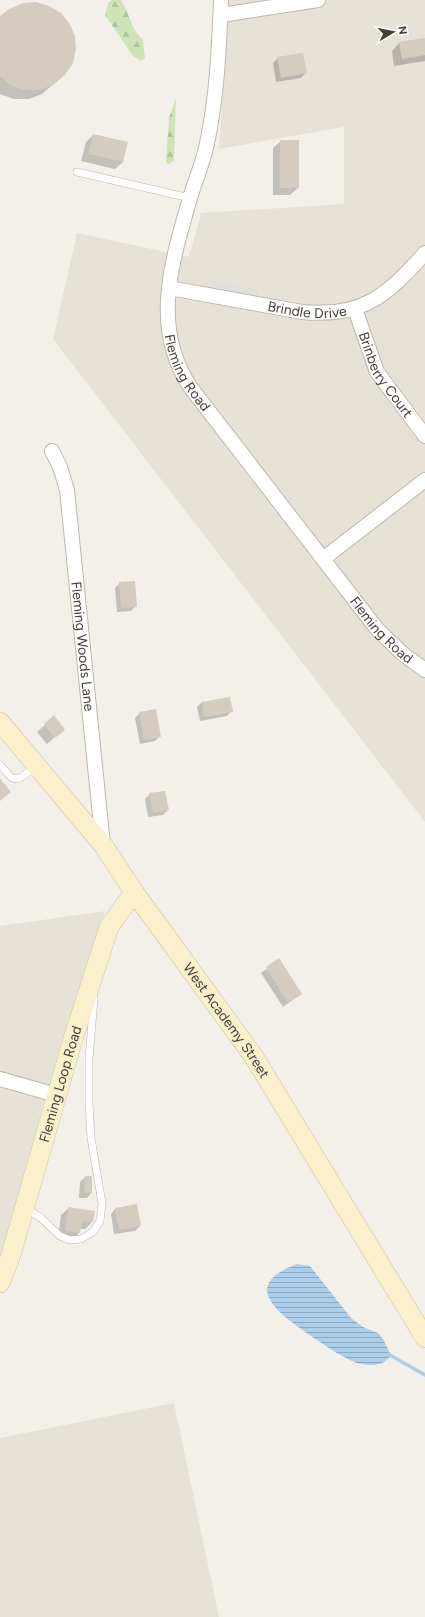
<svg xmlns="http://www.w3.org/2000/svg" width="425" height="1617" viewBox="0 0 425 1617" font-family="Figtree,sans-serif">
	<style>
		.residential { fill: #e6e2d8 }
		.forest { fill: url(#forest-firs) }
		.parking { fill: #e2e0dd }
		.water { fill: url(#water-rules) }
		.shadow { fill: #0003 }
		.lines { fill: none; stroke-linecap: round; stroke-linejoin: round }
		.stream { stroke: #abcfea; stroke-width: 3.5 }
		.building { fill: #d4ccbf }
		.lane-casing { stroke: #beb8ac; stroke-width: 8 }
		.street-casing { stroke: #beb8ac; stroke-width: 16 }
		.secondary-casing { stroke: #cec39c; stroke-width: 20 }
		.lane { stroke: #fff; stroke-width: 7 }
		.street { stroke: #fff; stroke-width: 14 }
		.secondary { stroke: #faf0cc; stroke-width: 19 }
		.labels { text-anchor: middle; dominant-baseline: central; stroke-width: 3; stroke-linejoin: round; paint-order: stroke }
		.street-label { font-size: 14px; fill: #464138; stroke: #fff }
	</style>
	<defs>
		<pattern id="forest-firs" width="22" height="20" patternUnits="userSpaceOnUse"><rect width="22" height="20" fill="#cee3b6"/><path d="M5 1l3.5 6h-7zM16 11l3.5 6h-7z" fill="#b2c49d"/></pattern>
		<pattern id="water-rules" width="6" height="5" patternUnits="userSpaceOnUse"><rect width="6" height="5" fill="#abcfea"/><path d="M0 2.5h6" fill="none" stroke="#8daabf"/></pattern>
	</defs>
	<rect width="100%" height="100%" fill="#f3f0e9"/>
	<!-- residential -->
	<g class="residential">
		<path d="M228,0H425V822L53,339L77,233L189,257L201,213L344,204V127L219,149Z"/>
		<path d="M105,911L55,1072L0,1261V926Z"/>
		<path d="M174,1403L219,1617H0V1438Z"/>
	</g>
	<!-- forest -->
	<g class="forest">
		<path d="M112,0H121C130,14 131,29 143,40L145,58L141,61L133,56L105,15L108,3Z"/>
		<path d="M176,98L174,160L169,164L166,163L169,118Z"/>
	</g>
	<!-- parking -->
	<path class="parking" d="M213,281L257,289L260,298L207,289Z"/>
	<!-- water -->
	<path class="water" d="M297,1264L310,1266L351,1318L363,1327L378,1333L383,1339L391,1355C384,1366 372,1366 361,1364C348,1362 322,1343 311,1336C281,1315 237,1286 297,1264Z"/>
	<!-- shadow -->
	<g class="shadow">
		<path d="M0,18L64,75L42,94L29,99H14L0,94Z"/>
		<path d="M425,39V61L394,66L392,51L399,43Z"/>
		<path d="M278,58L306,73L301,78L276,82L273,63Z"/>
		<path d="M93,135L123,162L115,169L81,161L86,142Z"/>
		<path d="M281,141L298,188L290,195H273V148Z"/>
		<path d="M120,583L136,606L131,611L117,612L115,588Z"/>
		<path d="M202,702L231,711L227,716L200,721L197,707Z"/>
		<path d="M140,713L160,736L155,741L140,744L135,718Z"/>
		<path d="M54,717L64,729L47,744L37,732Z"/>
		<path d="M150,794L168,810L163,815L148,817L145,799Z"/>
		<path d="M279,960L301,994L283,1007L261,973Z"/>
		<path d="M85,1177H91V1193L87,1198H79L80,1182Z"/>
		<path d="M69,1208L92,1222L85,1229H80L79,1233L72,1240L58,1238L61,1215Z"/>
		<path d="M115,1209L140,1226L135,1231L114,1234L111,1214Z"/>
	</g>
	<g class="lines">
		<!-- stream -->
		<path class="stream" d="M388,1354L425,1375"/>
	</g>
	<!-- building -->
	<g class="building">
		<path d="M36,2L49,6L61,13L69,23L75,36L76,49L73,63L65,75L53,85L39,90H24L10,85L0,76V16L9,9L23,3Z"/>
		<path d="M425,38V55L402,59L399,42Z"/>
		<path d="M303,53L307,73L281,78L277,57Z"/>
		<path d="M93,134L128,142L123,162L88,154Z"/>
		<rect x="280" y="140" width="19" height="48"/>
		<path d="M135,581L137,607L121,608L119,582Z"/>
		<path d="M230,697L233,712L204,717L202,702Z"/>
		<path d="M156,709L161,737L144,740L139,712Z"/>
		<path d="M54,715L65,730L55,738L44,724Z"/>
		<path d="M0,778L11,792L0,801Z"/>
		<path d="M165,791L169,810L153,813L149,793Z"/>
		<path d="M279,958L302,994L288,1003L266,967Z"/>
		<path d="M85,1176H92V1193H84Z"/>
		<path d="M137,1204L141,1226L119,1230L115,1208Z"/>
		<path d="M68,1207L95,1211L93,1222L82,1221L80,1233L65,1231Z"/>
	</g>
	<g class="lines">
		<defs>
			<g id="lane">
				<path d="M77,172L190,198"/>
				<path d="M0,765L12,778L18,779L36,767"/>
				<path d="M26,1208L41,1218L60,1236L70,1240L81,1239L93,1232L100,1221L102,1203L91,1138L89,1103V1059L94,998"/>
			</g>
			<g id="street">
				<path id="s1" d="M221,0C219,50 217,99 206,148C202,165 195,181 190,198C172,261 150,328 191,388L377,629L403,654L425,670"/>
				<path d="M221,15L318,0"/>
				<path id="s2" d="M169,288L302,312C363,318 387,295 425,253"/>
				<path id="s3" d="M355,309L377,372L425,436"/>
				<path id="s4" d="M52,451L60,467L67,490L103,845"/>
				<path d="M323,559L425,480"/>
				<path d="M0,1079L56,1095"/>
			</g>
			<g id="secondary">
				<path id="s5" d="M0,722L103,845L134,892L254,1057L425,1338"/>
				<path id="s6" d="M0,1283L10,1258L73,1039L109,927L134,892"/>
			</g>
		</defs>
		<!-- lane casing -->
		<use href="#lane" class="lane-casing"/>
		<!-- street casing -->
		<use href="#street" class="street-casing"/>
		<!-- secondary casing -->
		<use href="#secondary" class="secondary-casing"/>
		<!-- lane -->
		<use href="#lane" class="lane"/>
		<!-- street -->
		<use href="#street" class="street"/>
		<!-- secondary -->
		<use href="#secondary" class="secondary"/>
	</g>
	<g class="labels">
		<!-- street labels -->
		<g class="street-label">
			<text stroke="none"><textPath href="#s2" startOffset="140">Brindle Drive</textPath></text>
			<text stroke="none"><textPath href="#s1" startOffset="383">Fleming Road</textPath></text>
			<text stroke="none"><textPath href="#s3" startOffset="73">Brinberry Court</textPath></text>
			<text stroke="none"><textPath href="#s1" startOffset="707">Fleming Road</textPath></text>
			<text stroke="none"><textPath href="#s4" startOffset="199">Fleming Woods Lane</textPath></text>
			<text stroke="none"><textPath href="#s5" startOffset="375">West Academy Street</textPath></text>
			<text stroke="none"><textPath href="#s6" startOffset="208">Fleming Loop Road</textPath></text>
		</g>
	</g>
	<!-- north arrow -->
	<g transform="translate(393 32) rotate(80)" stroke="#ffffff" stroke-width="3" paint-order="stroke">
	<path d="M0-3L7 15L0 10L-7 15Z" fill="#464138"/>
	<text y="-6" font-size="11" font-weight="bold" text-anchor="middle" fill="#464138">N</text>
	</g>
</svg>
